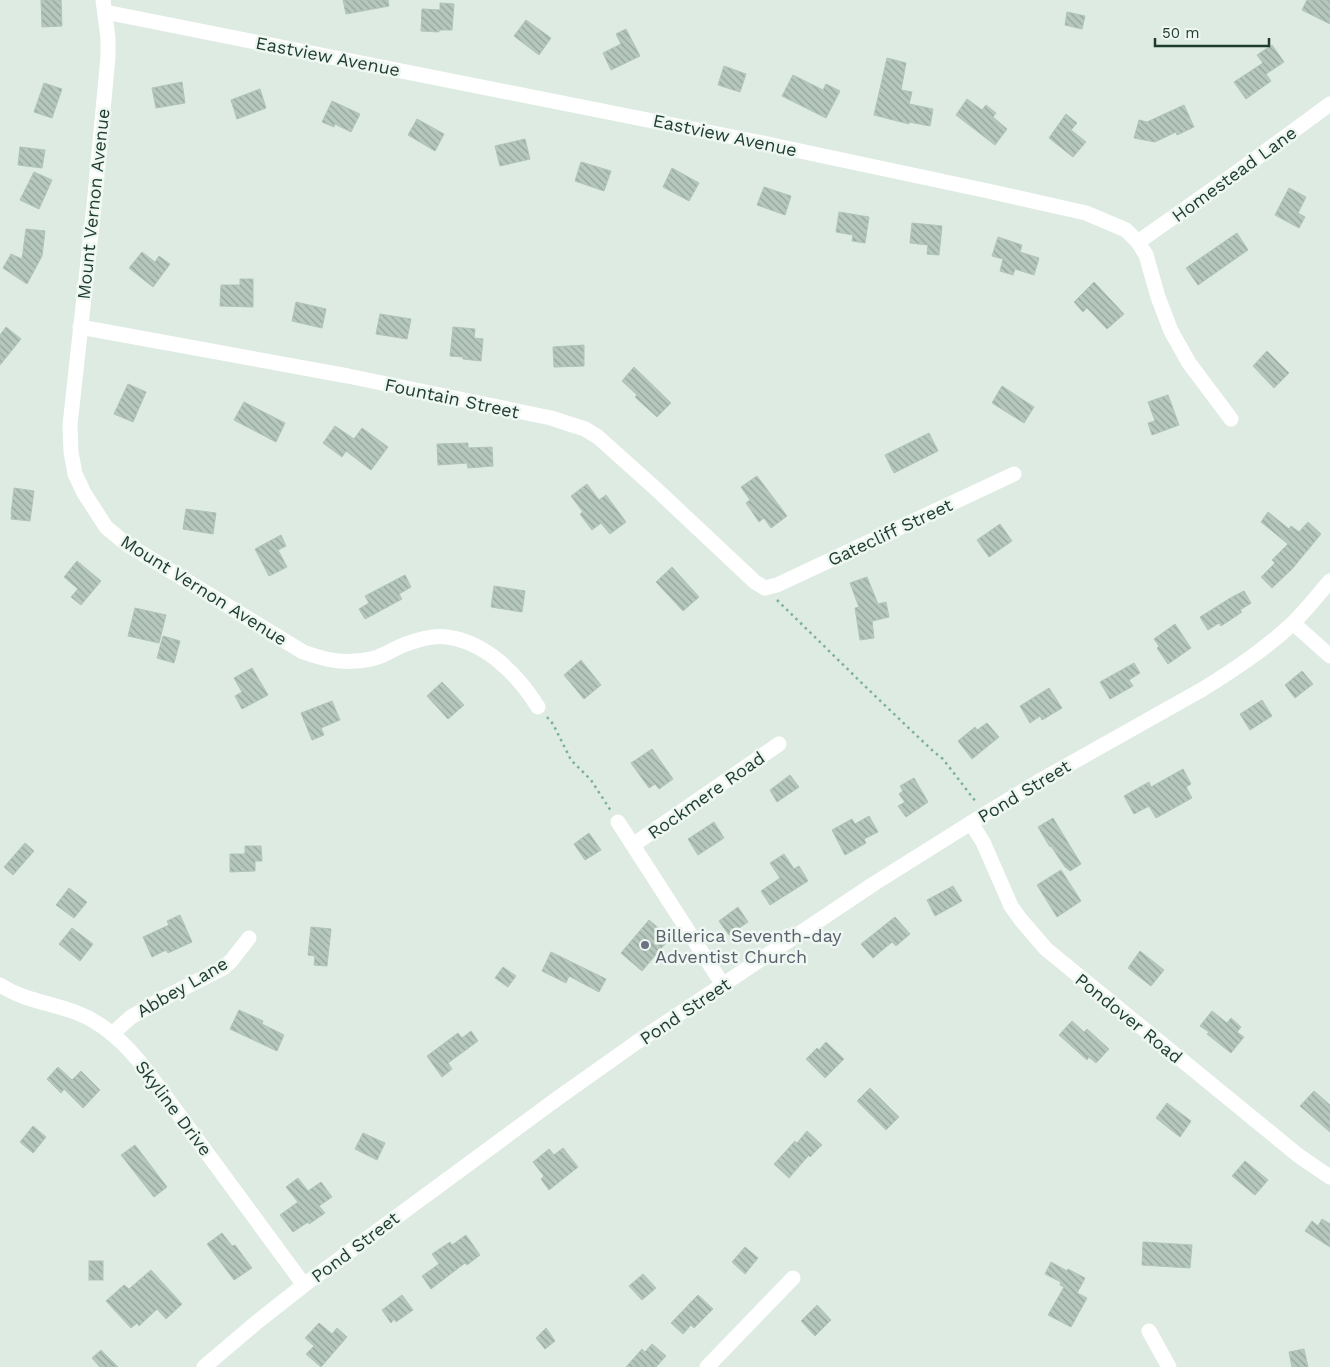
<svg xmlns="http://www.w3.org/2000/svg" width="1330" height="1367" viewBox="0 0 1330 1367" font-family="'Work Sans',sans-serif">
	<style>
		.building { fill: url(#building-back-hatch); stroke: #b0c4b9 }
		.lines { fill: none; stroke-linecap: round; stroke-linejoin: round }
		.path { stroke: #7cb198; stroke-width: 2.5; stroke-dasharray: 2.5 4; stroke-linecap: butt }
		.minor { stroke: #fff; stroke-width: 15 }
		.tertiary { stroke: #fff; stroke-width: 15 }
		.worship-dot { fill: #6b7280; stroke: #eef7f1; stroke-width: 2 }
		.labels { text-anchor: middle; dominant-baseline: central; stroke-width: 5; stroke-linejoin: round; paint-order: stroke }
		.street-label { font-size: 18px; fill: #1e3b2f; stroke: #eef7f1 }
		.worship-label { font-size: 18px; fill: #5b616d; stroke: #eef7f1; text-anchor: start }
	</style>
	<defs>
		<pattern id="building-back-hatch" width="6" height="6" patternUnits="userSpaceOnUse" patternTransform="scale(1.25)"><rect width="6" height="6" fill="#b6c8be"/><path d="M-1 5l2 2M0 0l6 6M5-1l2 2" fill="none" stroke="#93a49b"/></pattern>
	</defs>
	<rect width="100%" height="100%" fill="#deebe3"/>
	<!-- building -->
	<g class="building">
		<path d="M41,0H61L62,26L42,27Z"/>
		<path d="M343,0H388L389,6L346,14Z"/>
		<path d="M1307,0H1330V24L1302,10Z"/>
		<path d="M440,3L454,4L452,30H439V32L421,31L422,9L440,10Z"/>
		<path d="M1067,12L1085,16L1082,29L1065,25Z"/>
		<path d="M526,20L551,38L539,55L514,36Z"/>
		<path d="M626,29L640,56L611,70L603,53L621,44L616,34Z"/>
		<path d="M1272,45L1284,62L1266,74L1271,81L1246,99L1234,82L1263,63L1257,55Z"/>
		<path d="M887,58L906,63L901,90L912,92L909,104L933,109L930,126L909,122V124L874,115Z"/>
		<path d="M724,66L746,74L740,92L718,85Z"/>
		<path d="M793,75L823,90L826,84L840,91L826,118L782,96Z"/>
		<path d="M182,82L185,103L156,108L152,88Z"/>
		<path d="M44,83L62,89L52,118L34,112Z"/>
		<path d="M260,89L266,108L237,119L231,100Z"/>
		<path d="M967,99L982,110L986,105L996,113L993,117L1007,129L995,145L956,115Z"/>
		<path d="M332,101L360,114L351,132L335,124L334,127L322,122Z"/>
		<path d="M1184,105L1194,127L1177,135L1176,132L1155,142L1134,138L1139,120L1147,122Z"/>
		<path d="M1066,114L1077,123L1071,130L1086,142L1073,157L1049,138Z"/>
		<path d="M417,119L444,134L435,151L408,135Z"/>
		<path d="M525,139L530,159L500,166L495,146Z"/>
		<path d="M20,147L45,150L42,168L18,165Z"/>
		<path d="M581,162L611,171L604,191L575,181Z"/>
		<path d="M672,168L699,183L689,201L663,187Z"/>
		<path d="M34,172L52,180L39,209L20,200Z"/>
		<path d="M764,187L791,196L785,215L757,205Z"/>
		<path d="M1289,188L1306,197L1298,213L1305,217L1299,228L1275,215Z"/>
		<path d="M839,212L869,217L865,243L852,241L853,235L836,232Z"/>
		<path d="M912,223L942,226L939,255L927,254L928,245L910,243Z"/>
		<path d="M26,229L45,231L42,256L27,284L3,268L11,254L22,259Z"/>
		<path d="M1237,233L1248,250L1198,285L1186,268Z"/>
		<path d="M998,237L1022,245L1020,252L1039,258L1034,275L1015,269L1013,275L1000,271L1003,259L992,256Z"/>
		<path d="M142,252L155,262L159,256L170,264L153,287L129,268Z"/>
		<path d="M240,279H253V307L220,306L221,285H240Z"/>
		<path d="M1094,282L1124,314L1107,329L1087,308L1083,312L1074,302Z"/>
		<path d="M296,302L326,309L322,328L292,321Z"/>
		<path d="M380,314L411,319L407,339L376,334Z"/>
		<path d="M6,327L21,339L0,365V335Z"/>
		<path d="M453,327L475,329L474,338L483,339L481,361L463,359V357L450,356Z"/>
		<path d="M584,345V366L554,367L553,347Z"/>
		<path d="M1267,351L1289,373L1274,388L1253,366Z"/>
		<path d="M634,367L671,403L657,417L635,397L637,395L622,381Z"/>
		<path d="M128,384L146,392L133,422L114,414Z"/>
		<path d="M1002,386L1034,407L1024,423L992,403Z"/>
		<path d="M1168,395L1179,425L1152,435L1148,423L1155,421L1148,402Z"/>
		<path d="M244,402L285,423L276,442L234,420Z"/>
		<path d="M335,426L354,439L362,428L388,447L371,470L346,451L342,457L323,443Z"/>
		<path d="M929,433L938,451L894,473L885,455Z"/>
		<path d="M468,443V448L492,447L493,466L468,468L467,463L438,465L437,444Z"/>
		<path d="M757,476L787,516L771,528L764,518L759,522L746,503L750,500L741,487Z"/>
		<path d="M587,484L599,500L606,495L626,522L610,534L601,523L592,530L580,514L583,512L571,496Z"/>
		<path d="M14,488L34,491L30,521L11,519L12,514H11Z"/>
		<path d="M186,509L216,513L213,534L183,529Z"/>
		<path d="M1268,512L1289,529L1291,526L1299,532L1308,522L1321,534L1292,569L1272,588L1261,577L1275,563L1272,560L1288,544L1261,522Z"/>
		<path d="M1000,524L1012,541L989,557L977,540Z"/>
		<path d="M281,535L286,546L278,550L287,567L269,576L255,549Z"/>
		<path d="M77,561L101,581L81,605L71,597L78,589L64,577Z"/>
		<path d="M672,567L699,597L683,611L656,582Z"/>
		<path d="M405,575L411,587L399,594L402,599L365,619L359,609L369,603L365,596Z"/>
		<path d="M867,577L878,604L886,602L889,617L872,621L874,638L860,640L855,608L859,607L850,583Z"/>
		<path d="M494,586L525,591L522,612L491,607Z"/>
		<path d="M1244,591L1251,603L1240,610L1242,612L1221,626L1219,623L1208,630L1200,617L1232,597Z"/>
		<path d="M135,608L166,615L159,643L128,636Z"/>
		<path d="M1175,624L1191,648L1168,664L1157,648L1159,646L1154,639Z"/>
		<path d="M163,636L180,641L174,663L157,658Z"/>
		<path d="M581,660L601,685L584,699L564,675Z"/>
		<path d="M1134,663L1140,673L1129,680L1133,686L1110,699L1100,682Z"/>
		<path d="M252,668L268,695L242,709L235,696L242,692L234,678Z"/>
		<path d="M1302,671L1313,684L1295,698L1285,685Z"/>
		<path d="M442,682L464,705L448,719L427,696Z"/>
		<path d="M1049,688L1062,708L1042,720L1040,716L1030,723L1020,706Z"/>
		<path d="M1262,700L1272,716L1250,730L1240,714Z"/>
		<path d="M332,701L340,720L321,728L324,735L312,740L301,713Z"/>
		<path d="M987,723L999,737L972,759L958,741L975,727L977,730Z"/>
		<path d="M652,749L673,779L659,789L655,784L649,788L631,763Z"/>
		<path d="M1183,769L1191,784L1186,787L1192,798L1156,818L1149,806L1134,814L1124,796L1149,782L1151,787Z"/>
		<path d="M790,775L799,787L777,802L770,790Z"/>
		<path d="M914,778L928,802L906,817L898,806L905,802L899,794L903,791L900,786Z"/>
		<path d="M869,816L878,832L864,839L866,843L845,855L832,830L852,819L855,824Z"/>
		<path d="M1053,818L1081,864L1070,871L1065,867L1051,846L1050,847L1038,827Z"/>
		<path d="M714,822L724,838L698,855L688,839Z"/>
		<path d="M589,833L601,850L585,860L574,844Z"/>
		<path d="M25,843L34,851L13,875L4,867Z"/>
		<path d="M245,846H261L262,861H255V871L230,872V854H245Z"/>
		<path d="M784,854L794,869L799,866L808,881L770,905L761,891L780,878L770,863Z"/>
		<path d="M1061,870L1081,901L1057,917L1037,885Z"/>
		<path d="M953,886L962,901L935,916L927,900Z"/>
		<path d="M69,888L87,902L74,918L56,905Z"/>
		<path d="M738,907L748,922L729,935L719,921Z"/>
		<path d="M180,915L192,942L168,953L166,950L152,957L143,937L169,925L167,921Z"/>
		<path d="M895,917L910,934L896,946L892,942L873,958L861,944Z"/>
		<path d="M649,920L670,938L642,971L621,953Z"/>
		<path d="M311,927L331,929L327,966L314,965L315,956L308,955Z"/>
		<path d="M72,928L93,944L80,961L59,944Z"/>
		<path d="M1140,951L1164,970L1151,986L1128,968Z"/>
		<path d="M551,952L606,979L599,992L569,976L566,983L542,971Z"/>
		<path d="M503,967L516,976L508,987L495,978Z"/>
		<path d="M239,1010L263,1021L262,1024L284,1035L277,1051L230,1029Z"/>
		<path d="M1212,1011L1227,1023L1231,1018L1241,1027L1237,1032L1244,1037L1231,1053L1207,1034L1209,1032L1200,1026Z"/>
		<path d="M1072,1021L1084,1032L1087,1029L1109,1049L1096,1063L1089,1057L1087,1060L1059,1035Z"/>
		<path d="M471,1031L478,1041L448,1063L452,1069L442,1077L427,1056L458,1033L462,1038Z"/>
		<path d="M826,1042L844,1059L825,1078L806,1059L817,1048L819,1050Z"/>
		<path d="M58,1067L72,1080L81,1071L100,1090L83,1108L64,1089L61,1093L47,1079Z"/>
		<path d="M870,1088L899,1117L886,1130L857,1101Z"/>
		<path d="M1314,1091L1330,1105V1132L1300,1106Z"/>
		<path d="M1167,1103L1191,1121L1180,1137L1156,1118Z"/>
		<path d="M33,1126L46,1137L33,1153L20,1142Z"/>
		<path d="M807,1131L822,1145L810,1157L809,1155L789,1178L774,1164L795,1141L797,1143Z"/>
		<path d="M363,1133L385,1143L377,1160L355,1149Z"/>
		<path d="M135,1145L167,1187L154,1197L121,1155Z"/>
		<path d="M563,1148L578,1167L549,1190L541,1179L544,1176L533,1162L549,1149L554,1155Z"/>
		<path d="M1245,1161L1268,1180L1255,1195L1232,1176Z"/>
		<path d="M298,1178L308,1191L321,1182L332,1197L319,1206L325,1213L309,1224L308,1222L293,1232L280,1215L298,1202L286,1187Z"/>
		<path d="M1322,1219L1330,1224V1247L1305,1231L1312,1221L1318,1226Z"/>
		<path d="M222,1233L232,1246L235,1245L252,1268L234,1280L207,1244Z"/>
		<path d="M466,1235L480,1255L467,1265L465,1263L431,1289L422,1276L439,1264L432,1254L450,1242L452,1245Z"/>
		<path d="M1143,1242L1192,1245L1190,1268L1142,1265Z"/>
		<path d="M745,1247L758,1258L745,1274L732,1262Z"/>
		<rect x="89" y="1261" width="14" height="19"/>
		<path d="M1051,1262L1067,1271L1068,1269L1085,1278L1077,1293L1087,1298L1071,1327L1048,1315L1064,1287L1060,1285L1061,1282L1045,1274Z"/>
		<path d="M151,1270L182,1304L166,1319L157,1309L139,1326L137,1323L131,1328L106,1301L124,1285L129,1289Z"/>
		<path d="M643,1274L656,1288L642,1300L629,1286Z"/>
		<path d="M402,1295L413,1310L396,1322L394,1319L391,1323L382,1310Z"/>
		<path d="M698,1295L713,1309L694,1328L691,1325L683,1334L671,1323Z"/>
		<path d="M817,1305L831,1320L815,1336L801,1321Z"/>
		<path d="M319,1323L332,1334L337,1328L347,1337L321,1367L306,1354L314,1346L305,1338Z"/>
		<path d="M546,1328L555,1341L545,1349L536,1338Z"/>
		<path d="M652,1344L666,1356L656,1367H626L642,1349L645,1352Z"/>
		<path d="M1304,1349L1308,1367H1292L1289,1352Z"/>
		<path d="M101,1350L118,1367H100L92,1358Z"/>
	</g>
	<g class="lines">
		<!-- path -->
		<g class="path">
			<path d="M777,600L873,694L934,752L943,759L976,802"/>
			<path d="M547,717L553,724L571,760L591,780L611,811"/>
		</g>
		<!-- minor -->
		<g class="minor">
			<path d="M103,0L108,38V57L94,206L70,425L71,452L75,474L84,493L106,527L125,543L303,652C321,658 336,663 355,661C362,661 371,659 378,657C389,653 398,646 409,643C420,639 435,635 447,637C486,642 518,675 538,707"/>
			<path d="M105,12L753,141L988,191L1086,213L1126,230L1138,242L1146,255L1158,297L1171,331L1189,363L1231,419"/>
			<path d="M1138,242L1236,173L1330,104"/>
			<path d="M80,327L348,376L551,418L585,429L598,437L656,489L755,582L765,588L777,585L1014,474"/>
			<path d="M1293,623L1330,656"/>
			<path d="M618,822L723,985"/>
			<path d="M971,823L983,842L1011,906L1021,920L1046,949L1299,1156L1330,1177"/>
			<path d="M633,845L779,744"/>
			<path d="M0,985C25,1001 48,1002 75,1012C105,1023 127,1045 146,1070L304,1285"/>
			<path d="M112,1034L131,1017L160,1000L223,968L231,961L249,938"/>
			<path d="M1149,1331L1169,1367"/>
			<path d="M707,1367L793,1278"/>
		</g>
		<!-- tertiary -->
		<path class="tertiary" d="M204,1367L257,1322L304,1285L558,1098L637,1042L875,883L985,814L1043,779L1203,689C1235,669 1267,648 1294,622C1307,609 1318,595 1330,581"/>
	</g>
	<!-- markers -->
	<circle class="worship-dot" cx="645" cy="945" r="5"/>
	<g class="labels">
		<!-- street labels -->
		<g class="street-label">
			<text transform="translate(328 56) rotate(11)">Eastview Avenue</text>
			<text transform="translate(725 135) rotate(12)">Eastview Avenue</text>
			<text transform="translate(1234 174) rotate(-36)">Homestead Lane</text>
			<text transform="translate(93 204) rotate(-84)">Mount Vernon Avenue</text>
			<text transform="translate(452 398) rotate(12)">Fountain Street</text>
			<text transform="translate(890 532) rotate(-25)">Gatecliff Street</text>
			<text transform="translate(204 590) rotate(32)">Mount Vernon Avenue</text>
			<text transform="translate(1024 791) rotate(-31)">Pond Street</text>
			<text transform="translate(706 795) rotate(-35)">Rockmere Road</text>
			<text transform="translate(182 987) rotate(-30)">Abbey Lane</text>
			<text transform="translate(685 1011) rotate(-34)">Pond Street</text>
			<text transform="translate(1129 1018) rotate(39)">Pondover Road</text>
			<text transform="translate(174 1108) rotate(53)">Skyline Drive</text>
			<text transform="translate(355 1247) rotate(-37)">Pond Street</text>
		</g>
		<!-- worship labels -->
		<g class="worship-label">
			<text x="655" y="935">Billerica Seventh-day<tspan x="655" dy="21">Adventist Church</tspan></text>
		</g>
	</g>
	<!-- scale -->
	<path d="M1155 38v8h114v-8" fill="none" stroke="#1e3b2f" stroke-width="2.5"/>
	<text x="1162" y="38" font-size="15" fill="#1e3b2f" stroke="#eef7f1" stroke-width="4" paint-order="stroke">50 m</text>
</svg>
